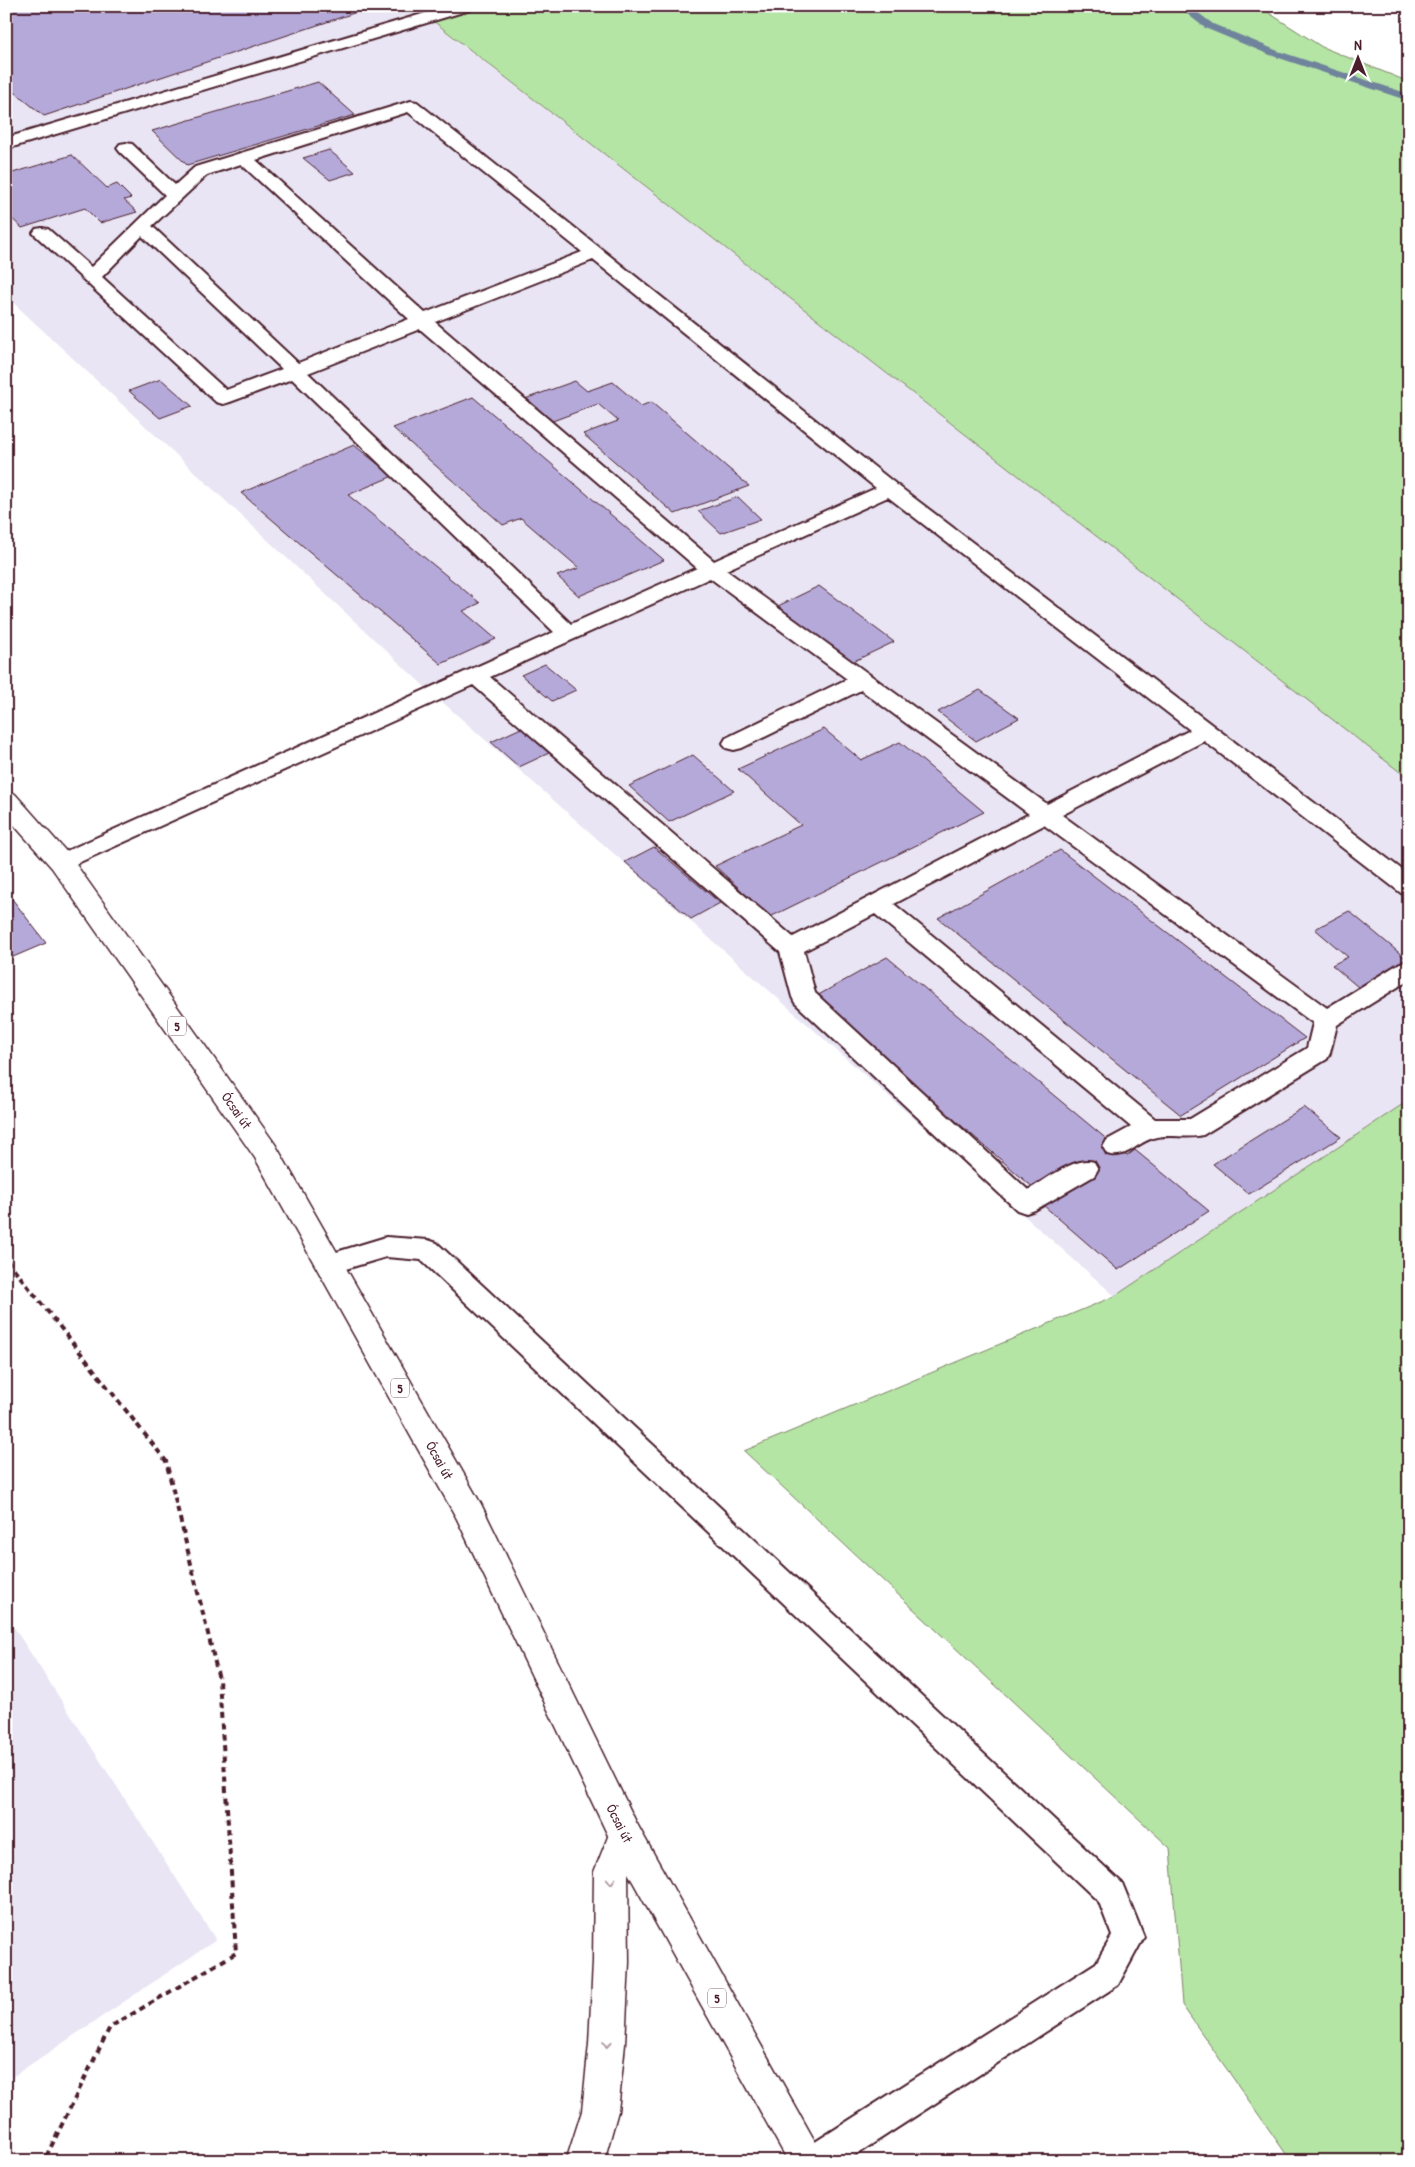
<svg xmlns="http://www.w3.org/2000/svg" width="1415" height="2167" viewBox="0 0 1415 2167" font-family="'Patrick Hand',sans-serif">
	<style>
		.built { fill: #e9e5f4 }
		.green { fill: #b4e5a4; stroke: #7f8268 }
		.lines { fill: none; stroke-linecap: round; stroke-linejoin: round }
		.stream { fill: #6f839c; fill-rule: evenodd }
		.building { fill: #b5a9da; stroke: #4a1f2b }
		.lane-casing { stroke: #4a1f2b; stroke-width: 4 }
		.primary-casing { stroke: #4a1f2b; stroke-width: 3 }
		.highway-casing { stroke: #4a1f2b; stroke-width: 3 }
		.path-far1 { stroke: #4a1f2b; stroke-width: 3; stroke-dasharray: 4.5 4; stroke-linecap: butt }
		.path { stroke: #4a1f2b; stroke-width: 4; stroke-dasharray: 6 4.5; stroke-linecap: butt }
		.lane { fill: #fff; fill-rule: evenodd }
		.primary { fill: #fff; fill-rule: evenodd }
		.highway { fill: #fff; fill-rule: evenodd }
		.oneway { stroke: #ae9aa0 }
		.labels { text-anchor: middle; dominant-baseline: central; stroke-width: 4; stroke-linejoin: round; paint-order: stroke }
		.shield { fill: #fff; stroke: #80626b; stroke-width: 1 }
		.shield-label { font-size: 12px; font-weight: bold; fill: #4a1f2b }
		.street-label { font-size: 14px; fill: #4a1f2b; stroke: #fff }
	</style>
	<rect width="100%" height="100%" fill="#fff"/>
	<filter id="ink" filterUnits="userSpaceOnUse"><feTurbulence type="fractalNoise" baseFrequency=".02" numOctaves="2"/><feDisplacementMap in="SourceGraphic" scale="10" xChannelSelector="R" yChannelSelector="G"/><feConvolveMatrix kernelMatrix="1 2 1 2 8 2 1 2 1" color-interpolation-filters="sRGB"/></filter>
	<g filter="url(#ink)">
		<!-- built -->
		<g class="built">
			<path d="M6,6H486L433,22L1409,779V1100L1115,1296L423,685L6,296Z"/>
			<path d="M6,1615L216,1940L6,2081Z"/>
		</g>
		<!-- green -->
		<g class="green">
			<path d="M486,6H1258L1322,47L1409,82V779L433,21Z"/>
			<path d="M1409,1100V2161H1291L1182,2005L1170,1848L744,1451L1115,1296Z"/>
		</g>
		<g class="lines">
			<!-- stream -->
			<path class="stream" d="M1177,6H1189L1213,24L1278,51L1409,94V101L1270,55L1205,28Z"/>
		</g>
		<!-- building -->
		<g class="building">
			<path d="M6,6H375L44,116L6,85Z"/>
			<path d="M318,82L355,115L187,165L152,131Z"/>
			<path d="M329,150L355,172L330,180L303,158Z"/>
			<path d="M72,155L107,188L117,184L131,198L124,200L137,212L100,223L85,208L22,228L6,213V175Z"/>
			<path d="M161,379L192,406L160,418L129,391Z"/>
			<path d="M575,381L587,391L613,382L641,406L651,402L749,486L675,514L583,434L618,421L598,404L550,422L525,399Z"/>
			<path d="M473,397L664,560L579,596L557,576L579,568L521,518L503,525L393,428Z"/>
			<path d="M354,445L393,476L348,495L480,603L463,611L496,639L441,664L241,493Z"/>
			<path d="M738,497L761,519L721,533L698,511Z"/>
			<path d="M819,586L894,642L852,662L778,606Z"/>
			<path d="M545,664L576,690L552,701L521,675Z"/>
			<path d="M980,690L1019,718L976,741L938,712Z"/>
			<path d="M521,728L549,753L519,767L491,742Z"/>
			<path d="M824,729L861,760L900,742L984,812L770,917L715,866L801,825L738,769Z"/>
			<path d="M693,755L734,791L669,822L629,786Z"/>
			<path d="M654,847L720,903L691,919L625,862Z"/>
			<path d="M1060,850L1305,1038L1181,1115L938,918Z"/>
			<path d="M6,891L46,943L6,960Z"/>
			<path d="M1349,911L1409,961L1358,987L1332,965L1348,957L1315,929Z"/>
			<path d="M887,957L1127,1156L1135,1150L1209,1211L1118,1270L1043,1205L1036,1190L813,998Z"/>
			<path d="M1304,1107L1341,1137L1249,1194L1213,1164Z"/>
		</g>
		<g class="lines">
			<defs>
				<g id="lane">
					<path d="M449,6H475L473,9L6,149V138Z"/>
					<path d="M411,101L417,102L897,485L1409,875V895L1401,893L1204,741L1062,815L1327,1008L1400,963L1409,961V980L1337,1025L1330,1053L1327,1059L1203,1135C1187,1139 1167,1133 1153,1138C1136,1143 1126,1160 1107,1154L1103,1147L1107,1140L1131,1127L875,914L804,951L815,993L1028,1190C1046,1180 1075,1156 1094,1162L1098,1169L1094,1176L1035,1210L1026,1213L1017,1210L795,1003L792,997L780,952L473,685L69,867L61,870L53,867L49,862L53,857L554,632L292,379L230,402L223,404L216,402L33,233L36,229L42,228L48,229L91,267L165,195L120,152L117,148L120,144L126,143L132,144L175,185L195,167ZM408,112L582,252L425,313L256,160ZM241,164L409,319L298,363L152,226L207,175ZM142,236L282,369L226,390L102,277ZM593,260L876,488L714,561L435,322ZM420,329L697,568L571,624L308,373ZM888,497L1190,730L1047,804L726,570ZM710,578L847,679L726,738L723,743L726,748L734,750L742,748L861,690L1029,814L793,937L490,677ZM1044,825L1313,1023L1307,1048L1190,1119H1155L894,904Z"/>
					<path d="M386,1237L428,1240L437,1243L1122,1883L1144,1937L1118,1985L846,2161H799L804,2149L1096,1963L1112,1936L1099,1902L421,1260L386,1257L329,1274L320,1271L316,1264L320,1257Z"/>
				</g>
				<path id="primary" d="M6,792L15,794L70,856L275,1144L481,1504L637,1824L826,2161H788L613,1846L457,1519L255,1158L52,868L6,816Z"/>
				<path id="highway" d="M625,1820L637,1824L642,1835L628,1872L629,1962L625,2044L618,2111L604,2161H566L582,2111L589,2044L593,1962L594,1872L613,1824Z"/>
			</defs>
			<!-- lane casing -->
			<use href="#lane" class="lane-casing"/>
			<!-- primary casing -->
			<use href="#primary" class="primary-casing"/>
			<!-- highway casing -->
			<use href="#highway" class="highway-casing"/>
			<!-- path-far1 -->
			<path class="path-far1" d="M6,1259L8,1262"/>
			<!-- path -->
			<path class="path" d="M7,1260L166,1461L219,1679L236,1953L110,2027L44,2161"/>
			<!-- lane -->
			<use href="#lane" class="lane"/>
			<!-- primary -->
			<use href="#primary" class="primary"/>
			<!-- highway -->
			<use href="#highway" class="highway"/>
		</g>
		<!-- one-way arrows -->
		<defs><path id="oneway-chevron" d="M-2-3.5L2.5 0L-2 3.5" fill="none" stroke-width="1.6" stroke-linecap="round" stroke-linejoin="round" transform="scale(1.25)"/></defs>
		<g class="oneway">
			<use href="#oneway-chevron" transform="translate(611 1881) rotate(90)"/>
			<use href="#oneway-chevron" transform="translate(607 2044) rotate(95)"/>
		</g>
	</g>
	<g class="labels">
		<!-- shield labels -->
		<g class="shield">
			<rect x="168" y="1016.5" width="18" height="19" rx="4"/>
			<rect x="391" y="1378.5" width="18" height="19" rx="4"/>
			<rect x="708" y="1988.5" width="18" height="19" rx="4"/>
		</g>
		<g class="shield-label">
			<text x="177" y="1026">5</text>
			<text x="400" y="1388">5</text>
			<text x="717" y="1998">5</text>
		</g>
		<!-- street labels -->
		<g class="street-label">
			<text transform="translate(237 1110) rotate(55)">Ócsai út</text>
			<text transform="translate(440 1460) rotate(61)">Ócsai út</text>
			<text transform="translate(620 1823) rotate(63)">Ócsai út</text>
		</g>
	</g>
	<!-- margin -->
	<rect width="1415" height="2167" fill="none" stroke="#fff" stroke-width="25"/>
	<rect x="12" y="12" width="1390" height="2142" fill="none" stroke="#4a1f2b" stroke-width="2" filter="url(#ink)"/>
	<!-- north arrow -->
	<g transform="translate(1358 58)" stroke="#ffffff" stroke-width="4" paint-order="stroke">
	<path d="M0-4L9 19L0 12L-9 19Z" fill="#4a1f2b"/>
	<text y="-8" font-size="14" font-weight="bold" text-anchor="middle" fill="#4a1f2b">N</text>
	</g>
</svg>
